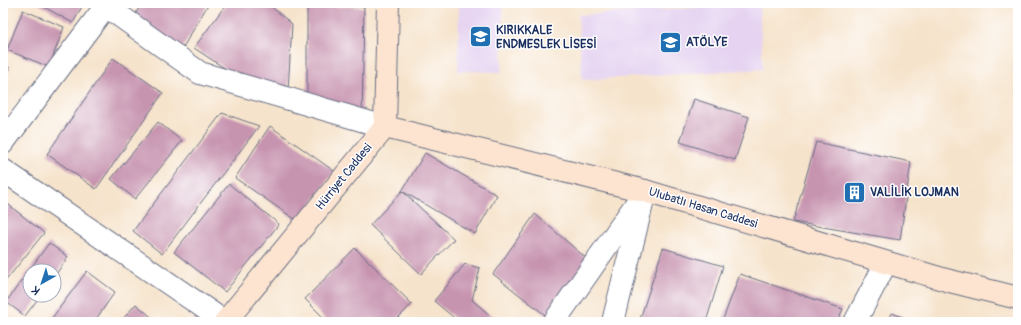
<svg xmlns="http://www.w3.org/2000/svg" width="1021" height="325" viewBox="0 0 1021 325" font-family="Pangolin,sans-serif">
	<style>
		.built { fill: #e5d3f1 }
		.building { fill: #c794b0 }
		.lines { fill: none; stroke-linecap: round; stroke-linejoin: round }
		.street-casing { stroke: #686e84; stroke-width: 24 }
		.secondary-casing { stroke: #686e84; stroke-width: 24 }
		.street { stroke: #fff; stroke-width: 22 }
		.secondary { stroke: #fde4d0; stroke-width: 22 }
		.labels { text-anchor: middle; dominant-baseline: central; stroke-width: 3; stroke-linejoin: round; paint-order: stroke }
		.poi-label { font-size: 12px; font-weight: bold; fill: #1b2f5e; stroke: #fff; text-anchor: start }
		.street-label { font-size: 12px; fill: #1b2f5e; stroke: #fff }
	</style>
	<rect width="100%" height="100%" fill="#fff"/>
	<filter id="ink" filterUnits="userSpaceOnUse"><feTurbulence type="fractalNoise" baseFrequency=".025" numOctaves="2"/><feDisplacementMap in="SourceGraphic" scale="8" xChannelSelector="R" yChannelSelector="G"/><feConvolveMatrix kernelMatrix="1 2 1 2 8 2 1 2 1" color-interpolation-filters="sRGB"/></filter>
	<filter id="wash" filterUnits="userSpaceOnUse"><feTurbulence type="fractalNoise" baseFrequency=".012" numOctaves="4" result="noise"/><feDisplacementMap in="SourceGraphic" scale="16" xChannelSelector="R" yChannelSelector="G"/><feGaussianBlur stdDeviation="0.9" result="paint"/><feColorMatrix in="noise" values="0 0 0 0 0 0 0 0 0 0 0 0 0 0 0 0 0 1.4 0 .05"/><feComposite in="paint" operator="in"/></filter>
	<g filter="url(#wash)">
		<rect width="100%" height="100%" fill="#f6e3cb"/>
		<!-- built -->
		<g class="built">
			<path d="M459,3H503L502,72L458,71Z"/>
			<path d="M759,4L763,69L582,80L578,15Z"/>
		</g>
		<g id="blocks">
			<!-- building -->
			<g class="building">
				<path d="M37,3H84L73,23Z"/>
				<path d="M142,3H209L182,49L133,18Z"/>
				<path d="M227,3H267L292,24L288,91L238,77L194,48Z"/>
				<path d="M307,6L364,7L362,120L307,104Z"/>
				<path d="M23,10L64,27L49,67L7,50Z"/>
				<path d="M113,58L163,93L96,189L47,154Z"/>
				<path d="M3,64L10,68L3,80Z"/>
				<path d="M694,99L749,117L735,160L680,142Z"/>
				<path d="M222,113L259,126L162,254L133,231Z"/>
				<path d="M158,122L182,141L135,199L111,179Z"/>
				<path d="M270,126L334,171L299,222L235,178Z"/>
				<path d="M816,142L911,162L900,240L793,222Z"/>
				<path d="M425,153L497,195L475,234L402,191Z"/>
				<path d="M229,184L279,224L225,292L174,252Z"/>
				<path d="M402,191L454,239L421,274L370,225Z"/>
				<path d="M4,201L44,233L3,284V202Z"/>
				<path d="M535,214L594,265L554,322L493,274Z"/>
				<path d="M49,243L68,257L54,277V271H30V295H41L25,316L6,302Z"/>
				<path d="M355,248L412,304L394,322H328L305,299Z"/>
				<path d="M663,248L723,266L706,322H639Z"/>
				<path d="M465,264L480,268L472,300L498,322H459L434,301Z"/>
				<path d="M87,271L115,292L94,322H49Z"/>
				<path d="M740,274L843,309L837,322H722Z"/>
				<path d="M136,304L157,322H120Z"/>
				<path d="M892,313L916,322H888Z"/>
			</g>
		</g>
	</g>
	<g filter="url(#ink)">
		<use href="#blocks" fill-opacity="0" stroke="#686e84" stroke-width="1"/>
		<g class="lines">
			<defs>
				<g id="street">
					<path d="M106,6L200,73L385,127"/>
					<path d="M3,143L108,3"/>
					<path d="M3,170L225,322"/>
					<path d="M554,322L645,191"/>
					<path d="M613,322L642,204"/>
					<path d="M855,322L886,263"/>
				</g>
				<g id="secondary">
					<path d="M385,127L645,191L946,280L1018,298"/>
					<path d="M225,322L385,127L388,3"/>
				</g>
			</defs>
			<!-- street casing -->
			<use href="#street" class="street-casing"/>
			<!-- secondary casing -->
			<use href="#secondary" class="secondary-casing"/>
			<!-- street -->
			<use href="#street" class="street"/>
			<!-- secondary -->
			<use href="#secondary" class="secondary"/>
		</g>
	</g>
	<!-- icons -->
	<defs>
		<symbol id="school-square" viewBox="-11 -11 22 22"><rect x="-9" y="-9" width="18" height="18" rx="4" fill="#1f6fb2" stroke="#fff"/><path d="M0-5L7-2L0 1L-7-2ZM-4 1L0 2.5L4 1V4Q0 6-4 4Z" fill="#fff"/></symbol>
		<symbol id="building-square" viewBox="-11 -11 22 22"><rect x="-9" y="-9" width="18" height="18" rx="4" fill="#1f6fb2" stroke="#fff"/><path d="M-4-6H4V6H1V3H-1V6H-4ZM-2.5-4.3h1.7v1.8h-1.7ZM.8-4.3h1.7v1.8H.8ZM-2.5-1h1.7V.8h-1.7ZM.8-1h1.7V.8H.8Z" fill="#fff"/></symbol>
	</defs>
	<g fill-rule="evenodd">
		<use href="#school-square" x="468" y="24" width="25" height="25"/>
		<use href="#school-square" x="658" y="30" width="25" height="25"/>
		<use href="#building-square" x="842" y="180" width="25" height="25"/>
	</g>
	<g class="labels">
		<!-- poi labels -->
		<g class="poi-label">
			<text x="496" y="30">KIRIKKALE<tspan x="496" dy="14">ENDMESLEK LİSESİ</tspan></text>
			<text x="686" y="42">ATÖLYE</text>
			<text x="870" y="192">VALİLİK LOJMAN</text>
		</g>
		<!-- street labels -->
		<g class="street-label">
			<text transform="translate(344 177) rotate(-51)">Hürriyet Caddesi</text>
			<text transform="translate(703 208) rotate(17)">Ulubatlı Hasan Caddesi</text>
		</g>
	</g>
	<!-- margin -->
	<rect width="1021" height="325" fill="none" stroke="#fff" stroke-width="16"/>
	<!-- north arrow -->
	<g transform="translate(42 283) rotate(219)"><circle r="19" fill="#ffffff" stroke="#a4acbf"/>
	<path d="M0-3L7 15L0 10L-7 15Z" fill="#1f6fb2"/>
	<text y="-6" font-size="11" font-weight="bold" text-anchor="middle" fill="#1b2f5e">K</text>
	</g>
</svg>
